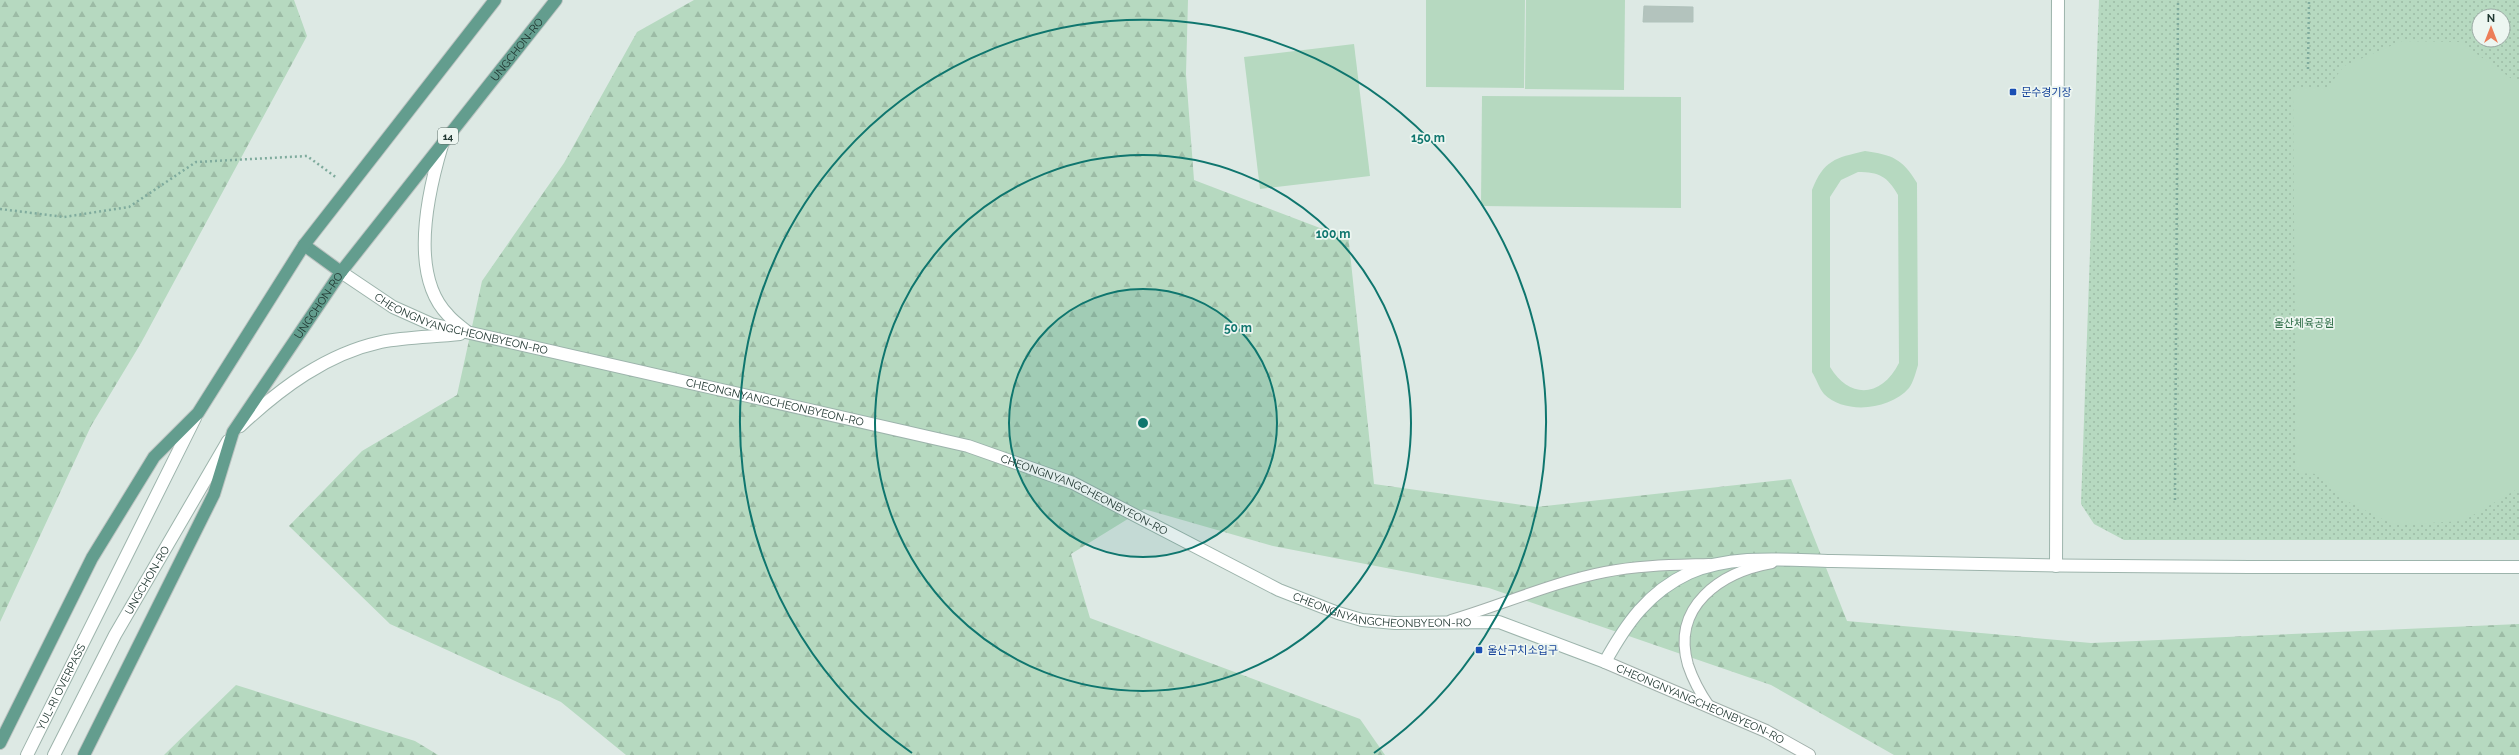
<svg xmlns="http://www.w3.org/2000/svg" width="2519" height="755" viewBox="0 0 2519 755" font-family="Raleway,'Noto Sans KR',sans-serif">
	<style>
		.grass { fill: url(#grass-dots); fill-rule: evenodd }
		.forest { fill: url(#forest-firs) }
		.garden { fill: #b6d9c0; fill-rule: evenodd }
		.building { fill: #b3c3bd; stroke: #b0c2bb }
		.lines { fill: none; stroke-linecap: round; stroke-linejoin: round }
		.service-casing { stroke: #a1b0ab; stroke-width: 12 }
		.tertiary-casing { stroke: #a1b0ab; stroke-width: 14 }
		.secondary-casing { stroke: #9db4ac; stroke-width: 14 }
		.primary-casing { stroke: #bcc3c1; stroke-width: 14 }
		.path { stroke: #7fab9d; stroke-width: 2.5; stroke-dasharray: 2 3; stroke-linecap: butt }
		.service { stroke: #fff; stroke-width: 10 }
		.tertiary { stroke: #fff; stroke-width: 12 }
		.secondary { stroke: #fff; stroke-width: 12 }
		.primary { stroke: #639d8e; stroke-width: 12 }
		.ring { fill: none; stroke: #0f766e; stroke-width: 2 }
		.transit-dot { fill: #1a4fb4; stroke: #edf6f1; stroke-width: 1.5 }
		.labels { text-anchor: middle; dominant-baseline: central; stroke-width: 3.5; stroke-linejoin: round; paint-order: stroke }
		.shield { fill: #edf6f1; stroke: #5e706b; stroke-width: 1 }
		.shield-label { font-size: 10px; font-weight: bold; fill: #203731 }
		.street-label { font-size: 11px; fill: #203731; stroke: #edf6f1 }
		.transit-label { font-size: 11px; fill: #164399; stroke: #edf6f1; text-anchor: start }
		.park-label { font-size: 11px; fill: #2c6c45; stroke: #edf6f1 }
		.centre { fill: #0f766e; stroke: #edf6f1; stroke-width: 2 }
		.ring-label { font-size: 12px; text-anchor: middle; font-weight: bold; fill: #0f766e; stroke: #edf6f1; stroke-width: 3.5; stroke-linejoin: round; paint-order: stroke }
	</style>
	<defs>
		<pattern id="grass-dots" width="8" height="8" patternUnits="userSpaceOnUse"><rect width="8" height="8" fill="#b6d9c0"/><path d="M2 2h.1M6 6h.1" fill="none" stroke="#9cbba5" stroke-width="1.8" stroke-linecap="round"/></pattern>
		<pattern id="forest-firs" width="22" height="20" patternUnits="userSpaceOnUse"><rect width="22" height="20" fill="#b6d9c0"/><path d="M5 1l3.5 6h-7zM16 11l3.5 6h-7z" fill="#9cbba5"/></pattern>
	</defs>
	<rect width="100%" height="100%" fill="#dde9e4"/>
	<!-- grass -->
	<path class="grass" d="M2099,0H2519V540H2124L2094,524L2081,504ZM2479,16H2503V40H2479Z"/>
	<!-- forest -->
	<g class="forest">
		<path d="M0,0H294L307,36L141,343L91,426L0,622Z"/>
		<path d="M694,0H1188L1186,74L1194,180L1320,228L1348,233L1374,484L1536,507L1791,479L1847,621L2091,643L2519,624V755H1894L1771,685L1489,588L1273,546L1144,509L1071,554L1090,618L1360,719L1385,755H626L561,702L390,624L289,526L362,451L457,395L482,281L564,163L637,32Z"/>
		<path d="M236,685L415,741L438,755H164Z"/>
	</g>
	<!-- garden -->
	<g class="garden">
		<path d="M1426,0H1525L1524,88L1426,87Z"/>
		<path d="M1526,0H1625L1624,90L1525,89Z"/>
		<path d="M2402,41L2460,42L2519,84V488L2463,521L2394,525L2341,498L2318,474L2296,473L2293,87H2328L2344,66Z"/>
		<path d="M1354,44L1370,176L1260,189L1244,57Z"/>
		<path d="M1482,96L1681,97V208L1481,206Z"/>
		<path d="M1865,151C1892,155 1902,158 1917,183L1918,365C1916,372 1913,383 1909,388C1890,410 1845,415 1824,394C1819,388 1816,378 1812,372V190C1824,160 1835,158 1865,151ZM1858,172C1879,172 1887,176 1898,195L1899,363C1882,397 1850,400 1830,367V197L1841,180Z"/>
	</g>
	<!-- building -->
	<path class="building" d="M1644,6L1693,7V22H1643Z"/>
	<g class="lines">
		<defs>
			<g id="service">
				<path d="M1451,620C1502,605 1553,582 1605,572C1639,565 1675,565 1709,564"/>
				<path d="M1709,706C1700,693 1693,680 1688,665C1671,606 1721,572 1772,563"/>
			</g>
			<g id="tertiary">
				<path id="s1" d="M1605,662L1766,731L1809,755"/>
			</g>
			<g id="secondary">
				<path d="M442,145C428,192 409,275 448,315C453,321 460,326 466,331"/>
				<path id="s2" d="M341,272L393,307L431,324L968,446L1073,483L1279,590L1338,613L1362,620L1395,623L1499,622L1605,662C1626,624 1648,592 1689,573C1732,554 1786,560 1832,561C1881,562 1931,563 1981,564C2160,568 2340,567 2519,567"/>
				<path d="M240,426C281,388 326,354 381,342C406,337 434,337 460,334"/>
				<path d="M2056,566L2058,0"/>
				<path id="s3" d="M27,755L195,418"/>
				<path id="s4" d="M54,755L115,635L228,441"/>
			</g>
			<g id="primary">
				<path d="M304,245L341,272"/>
				<path d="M0,743L92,558L154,457L198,413L304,245L495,0"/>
				<path id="s5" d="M84,755L214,494L233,432L341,272L556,0"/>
			</g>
		</defs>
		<!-- service casing -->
		<use href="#service" class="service-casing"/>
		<!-- tertiary casing -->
		<use href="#tertiary" class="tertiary-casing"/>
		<!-- secondary casing -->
		<use href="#secondary" class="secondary-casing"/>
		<!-- primary casing -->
		<use href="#primary" class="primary-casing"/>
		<!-- path -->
		<g class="path">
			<path d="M2308,69L2309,0"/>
			<path d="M0,209L64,217L129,207L196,162L307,156L337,178"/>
			<path d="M2175,500L2178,0"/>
		</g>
		<!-- service -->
		<use href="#service" class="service"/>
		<!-- tertiary -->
		<use href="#tertiary" class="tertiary"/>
		<!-- secondary -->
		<use href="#secondary" class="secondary"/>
		<!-- primary -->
		<use href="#primary" class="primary"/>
	</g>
	<!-- distance rings -->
	<circle cx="1143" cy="423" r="134" fill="#0f766e" fill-opacity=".12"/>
	<g class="ring">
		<circle cx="1143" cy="423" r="134"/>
		<circle cx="1143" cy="423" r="268"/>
		<path d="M912 753A403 403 0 1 1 1374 753"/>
	</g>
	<!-- markers -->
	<g class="transit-dot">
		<rect x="2009" y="88" width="8" height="8" rx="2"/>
		<rect x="1475" y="646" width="8" height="8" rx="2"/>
	</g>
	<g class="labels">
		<!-- shield labels -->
		<rect class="shield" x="438" y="128" width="20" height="16" rx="3"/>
		<g class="shield-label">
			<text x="448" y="136">14</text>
		</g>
		<!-- street labels -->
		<g class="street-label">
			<text stroke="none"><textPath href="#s5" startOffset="833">UNGCHON-RO</textPath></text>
			<text stroke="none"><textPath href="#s5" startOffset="509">UNGCHON-RO</textPath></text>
			<text stroke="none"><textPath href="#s2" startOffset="133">CHEONGNYANGCHEONBYEON-RO</textPath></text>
			<text stroke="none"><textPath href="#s2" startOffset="457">CHEONGNYANGCHEONBYEON-RO</textPath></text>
			<text stroke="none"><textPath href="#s2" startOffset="781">CHEONGNYANGCHEONBYEON-RO</textPath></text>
			<text stroke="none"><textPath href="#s4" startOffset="198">UNGCHON-RO</textPath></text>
			<text stroke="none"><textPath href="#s2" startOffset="1105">CHEONGNYANGCHEONBYEON-RO</textPath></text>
			<text stroke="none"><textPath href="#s3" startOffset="76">YUL-RI OVERPASS</textPath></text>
			<text stroke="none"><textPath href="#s1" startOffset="104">CHEONGNYANGCHEONBYEON-RO</textPath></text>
		</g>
		<!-- transit labels -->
		<g class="transit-label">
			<text x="2021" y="92">문수경기장</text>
			<text x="1487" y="650">울산구치소입구</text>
		</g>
		<!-- park labels -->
		<g class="park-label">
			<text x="2304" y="323">울산체육공원</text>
		</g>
	</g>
	<circle cx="1143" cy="423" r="6" class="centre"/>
	<g class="ring-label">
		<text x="1428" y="142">150 m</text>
		<text x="1333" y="238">100 m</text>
		<text x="1238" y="332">50 m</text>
	</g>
	<!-- north arrow -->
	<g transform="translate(2491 28)"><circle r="19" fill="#edf6f1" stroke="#9baaa4"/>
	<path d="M0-3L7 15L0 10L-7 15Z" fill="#ec7d58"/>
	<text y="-6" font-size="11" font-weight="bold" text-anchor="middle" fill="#203731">N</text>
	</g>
</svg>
